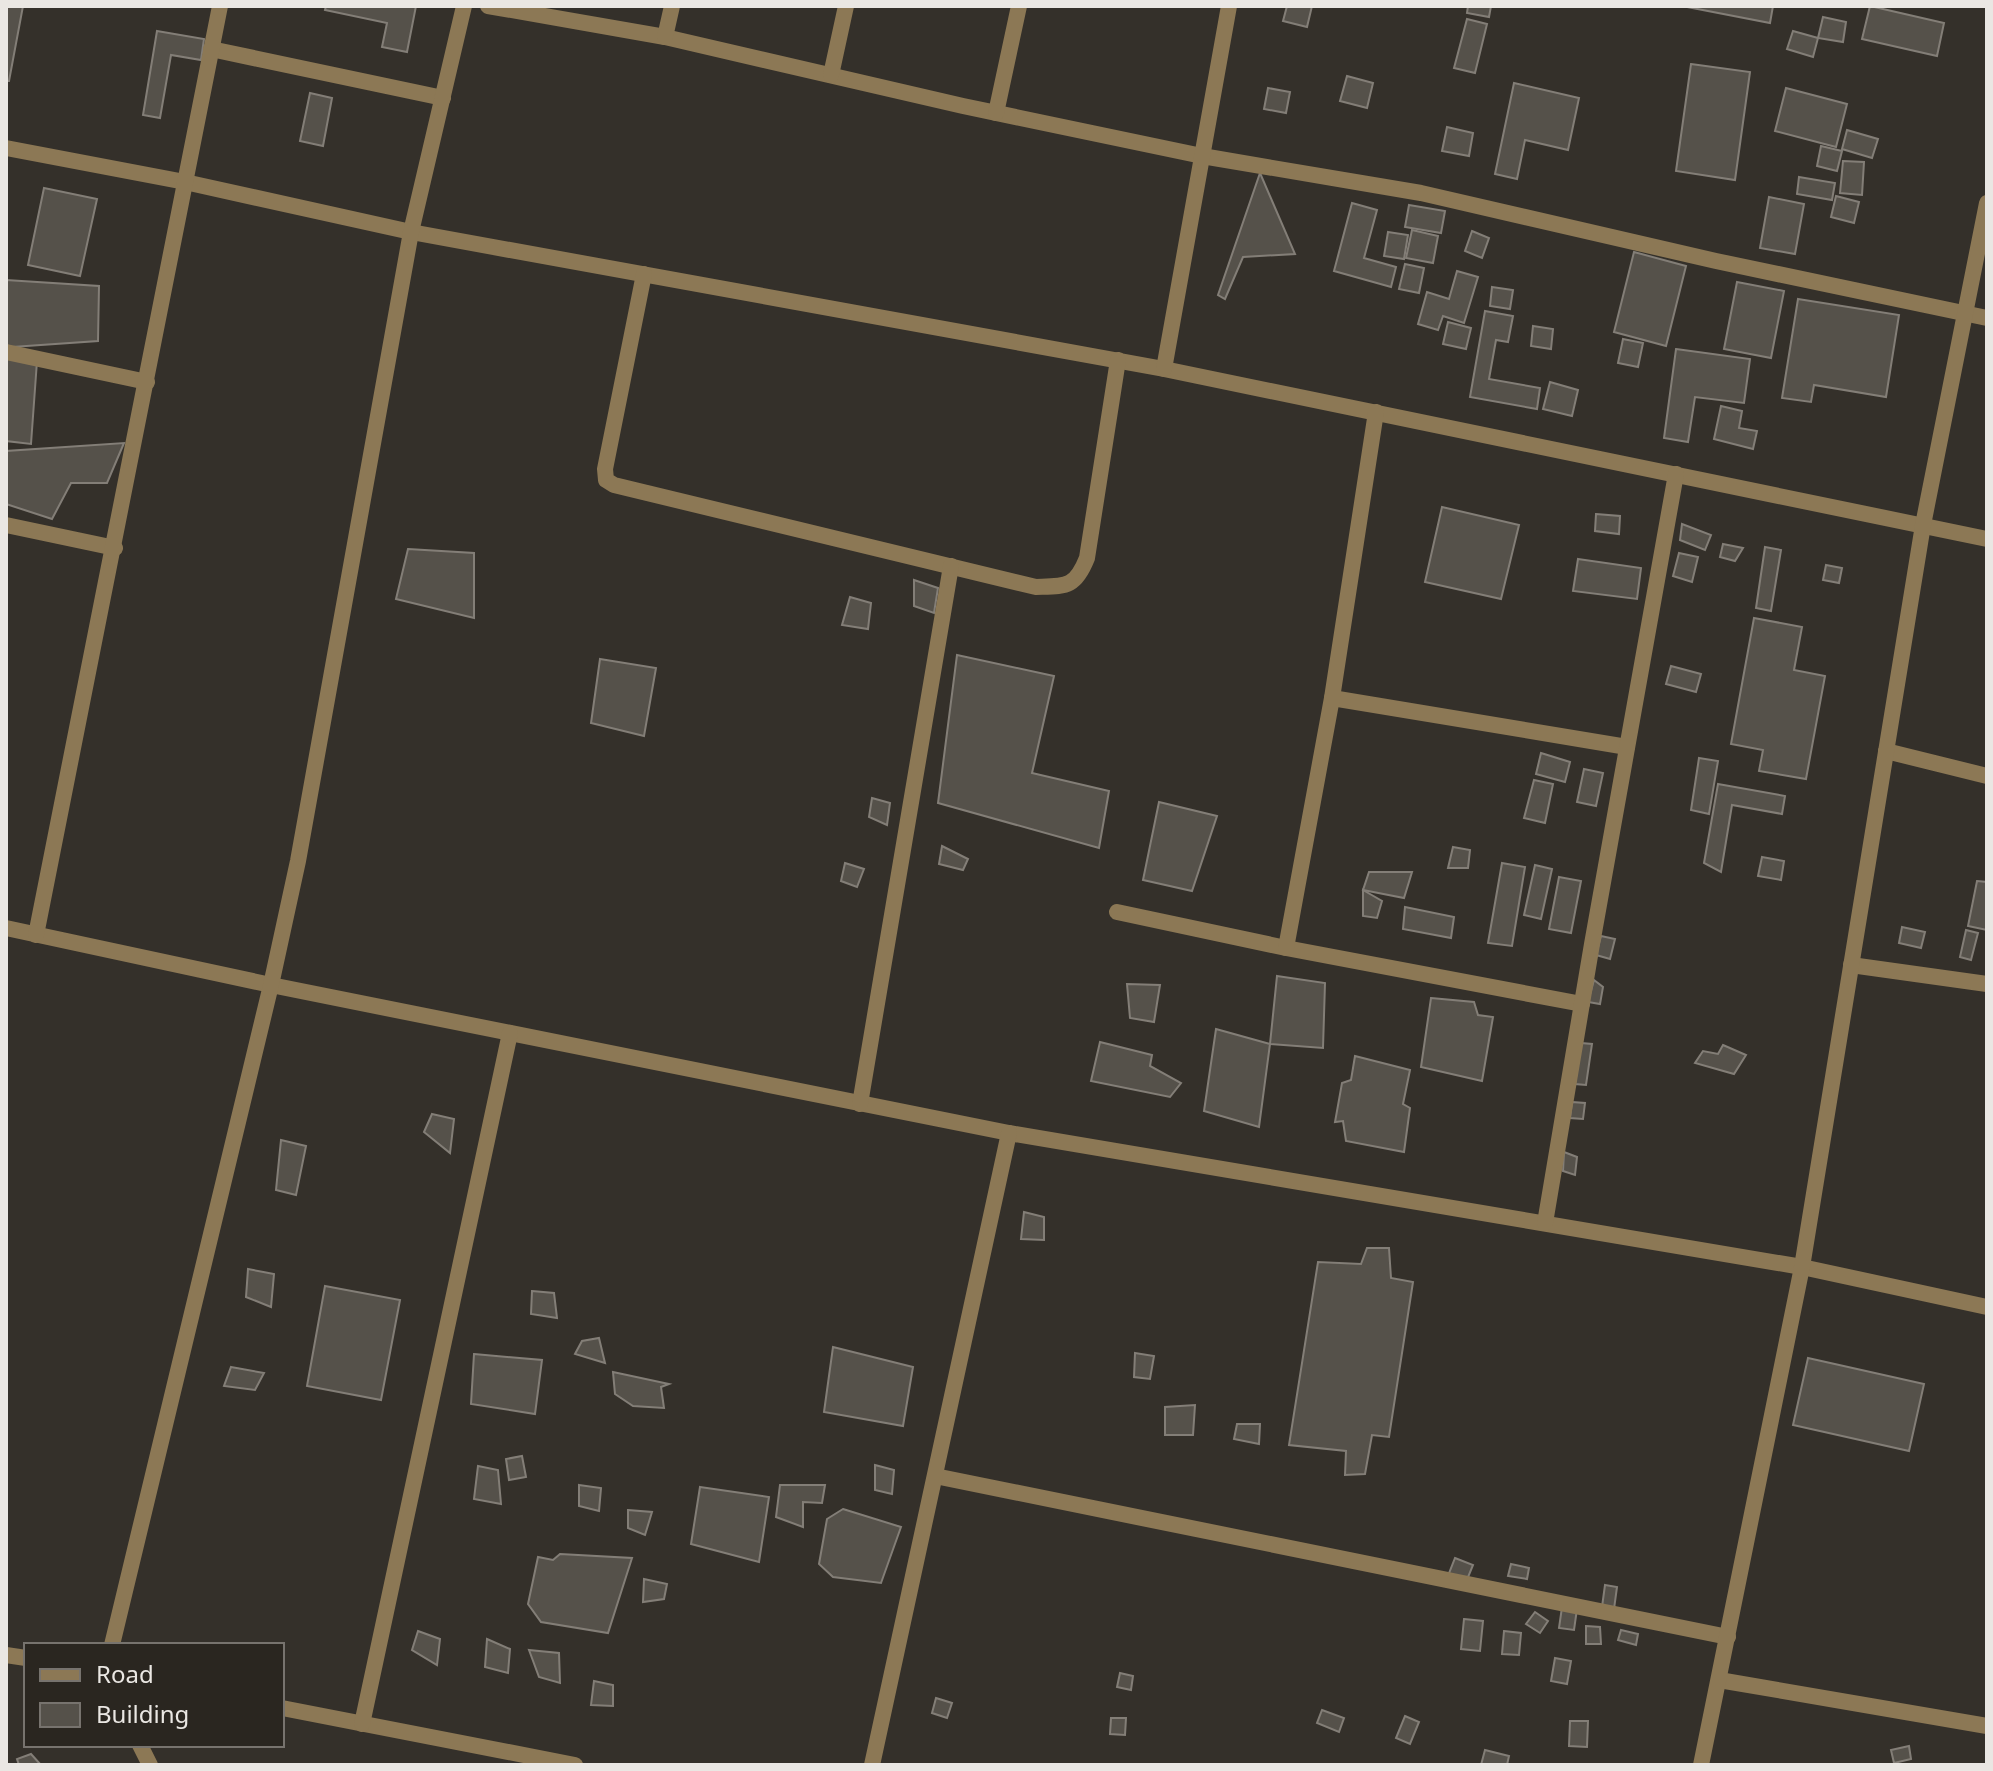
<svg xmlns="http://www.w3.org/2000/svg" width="1993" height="1771" viewBox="0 0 1993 1771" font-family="'Noto Sans',sans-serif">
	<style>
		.building { fill: #55514a; stroke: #837e77; stroke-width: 2 }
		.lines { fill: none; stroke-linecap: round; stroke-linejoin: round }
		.street { stroke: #8c7855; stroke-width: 16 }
	</style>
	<rect width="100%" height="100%" fill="#34302a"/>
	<!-- building -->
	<g class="building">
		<path d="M6,6H23L9,81H6Z"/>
		<path d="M326,6H416L407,52L382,47L387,23L325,10Z"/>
		<path d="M1287,6H1312L1307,27L1283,21Z"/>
		<path d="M1468,6H1491L1489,17L1467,13Z"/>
		<path d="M1682,6H1773L1770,23Z"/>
		<path d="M1870,6L1944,23L1937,56L1862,39Z"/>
		<path d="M1823,17L1846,22L1843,42L1818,38Z"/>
		<path d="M1467,19L1487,24L1475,73L1454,68Z"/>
		<path d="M157,31L204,39L201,60L171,55L160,118L143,115Z"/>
		<path d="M1793,31L1818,38L1813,57L1787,49Z"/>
		<path d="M1691,64L1750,72L1735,180L1676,171Z"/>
		<path d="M1347,76L1373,83L1367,108L1340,101Z"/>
		<path d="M1514,83L1579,98L1568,150L1525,140L1517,179L1495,174Z"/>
		<path d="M1268,88L1290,92L1286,113L1264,109Z"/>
		<path d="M1786,88L1847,104L1836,147L1775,131Z"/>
		<path d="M310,93L332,98L323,146L300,141Z"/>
		<path d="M1447,127L1473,133L1469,156L1442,151Z"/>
		<path d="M1847,130L1878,139L1872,158L1842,149Z"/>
		<path d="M1821,146L1842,151L1837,171L1817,166Z"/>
		<path d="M1843,161L1864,162L1862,195L1840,193Z"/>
		<path d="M1260,173L1295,254L1243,257L1225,299L1218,295Z"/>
		<path d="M1799,177L1835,183L1832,200L1797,194Z"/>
		<path d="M44,188L97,199L80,276L28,265Z"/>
		<path d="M1836,196L1859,202L1854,223L1831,217Z"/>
		<path d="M1769,197L1804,204L1795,254L1760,248Z"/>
		<path d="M1352,203L1377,210L1364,258L1396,267L1391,287L1334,271Z"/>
		<path d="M1409,205L1445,211L1441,233L1405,227Z"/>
		<path d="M1412,230L1438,236L1433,263L1406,258Z"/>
		<path d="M1472,231L1489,238L1482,258L1465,251Z"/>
		<path d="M1388,232L1408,235L1404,259L1384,256Z"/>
		<path d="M1634,252L1686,266L1666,346L1614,332Z"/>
		<path d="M1405,264L1424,268L1419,293L1399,289Z"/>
		<path d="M1457,271L1478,277L1464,323L1443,316L1438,330L1418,324L1427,292L1449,299Z"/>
		<path d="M6,280L99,286L98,341L12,347L6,345Z"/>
		<path d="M1737,282L1784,291L1771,358L1724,349Z"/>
		<path d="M1492,287L1513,290L1510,309L1490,306Z"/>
		<path d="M1798,299L1899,315L1886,397L1814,385L1811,402L1782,398Z"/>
		<path d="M1485,311L1513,316L1508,342L1496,340L1489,379L1540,388L1537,409L1470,397Z"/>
		<path d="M1448,322L1471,328L1466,349L1443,344Z"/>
		<path d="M1533,326L1553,329L1551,349L1531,346Z"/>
		<path d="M1623,339L1643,343L1638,367L1618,363Z"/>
		<path d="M1676,349L1750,359L1744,403L1695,397L1688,442L1664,438Z"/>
		<path d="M6,358L37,361L31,444L6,441Z"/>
		<path d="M1550,382L1578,390L1572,416L1543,409Z"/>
		<path d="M1721,406L1742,411L1739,428L1757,431L1753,449L1714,439Z"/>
		<path d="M124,443L107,483H71L52,519L6,504V451Z"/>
		<path d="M1442,507L1519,525L1501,599L1425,582Z"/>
		<path d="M1596,514L1620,516L1619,534L1595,531Z"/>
		<path d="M1682,524L1711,535L1705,550L1680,540Z"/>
		<path d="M1723,544L1743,548L1735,561L1720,557Z"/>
		<path d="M1765,547L1781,550L1771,611L1756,608Z"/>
		<path d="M408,549L474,553V618L396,599Z"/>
		<path d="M1679,553L1698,557L1692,582L1673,576Z"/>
		<path d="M1578,559L1641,568L1637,599L1573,591Z"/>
		<path d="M1826,565L1842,568L1839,583L1823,580Z"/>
		<path d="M914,580L938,588L934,613L914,606Z"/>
		<path d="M850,597L871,603L868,629L842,625Z"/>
		<path d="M1754,618L1802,627L1794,670L1825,676L1806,779L1759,771L1763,750L1731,744Z"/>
		<path d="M957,655L1054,676L1032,773L1109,791L1099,848L938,803Z"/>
		<path d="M600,659L656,668L644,736L591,723Z"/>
		<path d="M1671,666L1701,674L1696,692L1666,684Z"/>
		<path d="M1541,753L1570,762L1565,782L1536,774Z"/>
		<path d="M1699,758L1718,761L1709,814L1691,810Z"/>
		<path d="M1584,769L1603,773L1596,806L1577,802Z"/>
		<path d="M1534,780L1553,784L1545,823L1524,818Z"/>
		<path d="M1718,784L1785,796L1782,814L1732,805L1721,872L1704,863Z"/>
		<path d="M872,798L890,803L887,825L869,817Z"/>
		<path d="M1159,802L1217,816L1192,891L1143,880Z"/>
		<path d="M942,846L968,859L963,870L939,864Z"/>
		<path d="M1453,847L1470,850L1468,868H1448Z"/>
		<path d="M1762,857L1784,861L1781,880L1758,876Z"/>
		<path d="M845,863L864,869L857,887L841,881Z"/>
		<path d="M1502,863L1525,867L1512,946L1488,943Z"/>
		<path d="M1535,865L1552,869L1541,919L1524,915Z"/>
		<path d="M1369,872H1412L1404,898L1363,890Z"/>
		<path d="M1559,877L1581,881L1571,933L1549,929Z"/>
		<path d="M1977,881L1987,882V930L1968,926Z"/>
		<path d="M1363,890L1382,901L1377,918L1363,916Z"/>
		<path d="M1405,907L1454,917L1451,938L1403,929Z"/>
		<path d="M1902,927L1925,932L1921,948L1899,943Z"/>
		<path d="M1966,930L1978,933L1971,960L1960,957Z"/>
		<path d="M1601,936L1615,939L1610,959L1596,955Z"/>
		<path d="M1277,976L1325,983L1323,1048L1270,1044Z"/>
		<path d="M1594,980L1603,987L1600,1004L1588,1002Z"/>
		<path d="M1127,984L1160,985L1154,1022L1130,1018Z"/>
		<path d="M1431,998L1474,1002L1478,1015L1493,1017L1482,1081L1421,1067Z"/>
		<path d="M1216,1029L1270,1044L1259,1127L1204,1111Z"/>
		<path d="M1100,1042L1152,1055L1150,1066L1181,1083L1170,1097L1091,1081Z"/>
		<path d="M1581,1043L1592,1044L1586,1085L1575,1084Z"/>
		<path d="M1723,1045L1746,1055L1734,1074L1695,1063L1703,1051L1718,1054Z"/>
		<path d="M1355,1056L1410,1070L1403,1104L1410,1108L1404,1152L1346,1141L1343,1121L1335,1122L1342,1083L1351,1080Z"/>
		<path d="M1572,1102L1585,1103L1583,1119L1570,1118Z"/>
		<path d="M432,1114L454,1119L450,1153L424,1132Z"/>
		<path d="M281,1140L306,1146L296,1195L276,1190Z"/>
		<path d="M1564,1152L1577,1157L1575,1175L1563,1171Z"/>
		<path d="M1024,1212L1044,1217V1240L1021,1239Z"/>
		<path d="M1367,1248H1389L1391,1278L1413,1282L1389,1437L1372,1435L1365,1474L1345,1475L1346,1451L1289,1445L1318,1262L1361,1264Z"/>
		<path d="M248,1269L274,1274L271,1307L246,1297Z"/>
		<path d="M325,1286L400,1300L381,1400L307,1386Z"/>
		<path d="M532,1291L554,1293L557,1318L531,1314Z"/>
		<path d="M599,1338L605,1363L575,1354L582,1341Z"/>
		<path d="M833,1347L913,1367L903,1426L824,1412Z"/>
		<path d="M1135,1353L1154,1356L1150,1379L1134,1377Z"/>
		<path d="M474,1354L542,1360L535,1414L471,1404Z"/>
		<path d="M1808,1358L1924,1384L1909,1451L1793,1425Z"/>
		<path d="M231,1367L264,1373L255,1390L224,1386Z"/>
		<path d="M613,1372L669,1384L661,1387L664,1408L633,1406L615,1394Z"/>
		<path d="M1195,1405L1193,1435H1165V1407Z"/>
		<path d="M1237,1424H1260L1259,1444L1234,1439Z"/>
		<path d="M522,1456L526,1477L509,1480L506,1459Z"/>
		<path d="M875,1465L894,1470L892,1494L875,1490Z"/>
		<path d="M478,1466L498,1470L501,1504L474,1499Z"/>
		<path d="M579,1485L601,1488L599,1511L579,1506Z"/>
		<path d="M780,1485H825L822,1503L803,1502V1527L776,1517Z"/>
		<path d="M700,1487L769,1497L759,1562L691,1544Z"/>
		<path d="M843,1509L901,1527L881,1583L833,1577L819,1564L827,1519Z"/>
		<path d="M628,1510L652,1512L645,1535L628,1528Z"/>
		<path d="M560,1554L632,1558L608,1633L541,1622L528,1604L538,1557L553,1560Z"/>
		<path d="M1455,1558L1473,1565L1464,1587L1446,1581Z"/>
		<path d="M1511,1564L1529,1568L1527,1579L1508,1576Z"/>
		<path d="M644,1579L667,1584L664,1599L643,1602Z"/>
		<path d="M1605,1585L1617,1587L1614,1609L1602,1607Z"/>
		<path d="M1562,1607L1577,1609L1574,1630L1559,1628Z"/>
		<path d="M1535,1612L1548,1621L1540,1633L1526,1624Z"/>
		<path d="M1464,1619L1483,1621L1480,1651L1461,1649Z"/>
		<path d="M1586,1626L1600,1627L1601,1644H1586Z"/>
		<path d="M1621,1630L1638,1634L1636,1645L1618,1640Z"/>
		<path d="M418,1631L440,1639L437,1665L412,1650Z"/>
		<path d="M1504,1631L1521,1633L1519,1655L1502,1654Z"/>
		<path d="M487,1639L510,1649L508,1673L485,1667Z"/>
		<path d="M529,1650L559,1653L560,1683L539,1677Z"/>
		<path d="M1555,1658L1571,1661L1567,1684L1551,1681Z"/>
		<path d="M1120,1673L1133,1676L1131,1690L1117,1687Z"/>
		<path d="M594,1681L613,1685V1706L591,1705Z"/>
		<path d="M936,1698L952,1703L947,1718L932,1713Z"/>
		<path d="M1322,1710L1344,1718L1339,1732L1317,1723Z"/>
		<path d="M1405,1716L1419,1722L1410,1744L1396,1738Z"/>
		<path d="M1111,1718H1126L1125,1735L1110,1734Z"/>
		<path d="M1570,1721H1588L1587,1747L1569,1746Z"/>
		<path d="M1909,1746L1911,1759L1894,1763L1891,1750Z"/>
		<path d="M1485,1750L1509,1756L1507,1765H1481Z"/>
		<path d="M31,1754L41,1765H19L17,1759Z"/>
	</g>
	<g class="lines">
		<!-- street -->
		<g class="street">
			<path d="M488,6L665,37L963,106L1202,156L1421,193L1716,261L1987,318"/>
			<path d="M665,37L672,6"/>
			<path d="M211,49L443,98"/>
			<path d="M831,75L846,6"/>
			<path d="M996,113L1019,6"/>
			<path d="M6,148L185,182L411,232L1164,369L1987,539"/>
			<path d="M644,274L605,469L606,480L614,485L1036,587C1066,586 1075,588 1087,558L1118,360"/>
			<path d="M6,352L147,382"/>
			<path d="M1164,369L1229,6"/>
			<path d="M6,525L115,548"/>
			<path d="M1332,698L1627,747"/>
			<path d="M1886,751L1987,776"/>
			<path d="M1117,912L1286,948L1582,1004"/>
			<path d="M6,928L271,985L1009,1133L1802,1267L1987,1307"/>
			<path d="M36,935L220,6"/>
			<path d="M1286,948L1332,698L1376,412"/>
			<path d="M1851,965L1987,984"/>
			<path d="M860,1104L951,566"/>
			<path d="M1545,1223L1592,944L1676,474"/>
			<path d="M935,1476L1728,1637"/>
			<path d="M112,1645L271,985L298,861L411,232L464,6"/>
			<path d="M6,1655L26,1658"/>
			<path d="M1719,1680L1987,1726"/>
			<path d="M282,1708L575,1765"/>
			<path d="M362,1724L510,1033"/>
			<path d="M140,1745L150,1765"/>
			<path d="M872,1765L1009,1133"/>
			<path d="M1701,1765L1802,1267L1923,525L1987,203"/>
		</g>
	</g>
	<!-- border -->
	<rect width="1993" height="1771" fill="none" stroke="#eae7e3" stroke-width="16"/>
	<!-- legend -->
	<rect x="24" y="1643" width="260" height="104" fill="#2a2620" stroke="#77736e" stroke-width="2"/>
	<rect x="40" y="1669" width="40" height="12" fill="#8c7855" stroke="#77736e" stroke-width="2"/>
	<text x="96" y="1683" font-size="24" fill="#eae7e3">Road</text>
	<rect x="40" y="1703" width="40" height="24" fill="#55514a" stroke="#77736e" stroke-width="2"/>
	<text x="96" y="1723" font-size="24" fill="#eae7e3">Building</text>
</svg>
